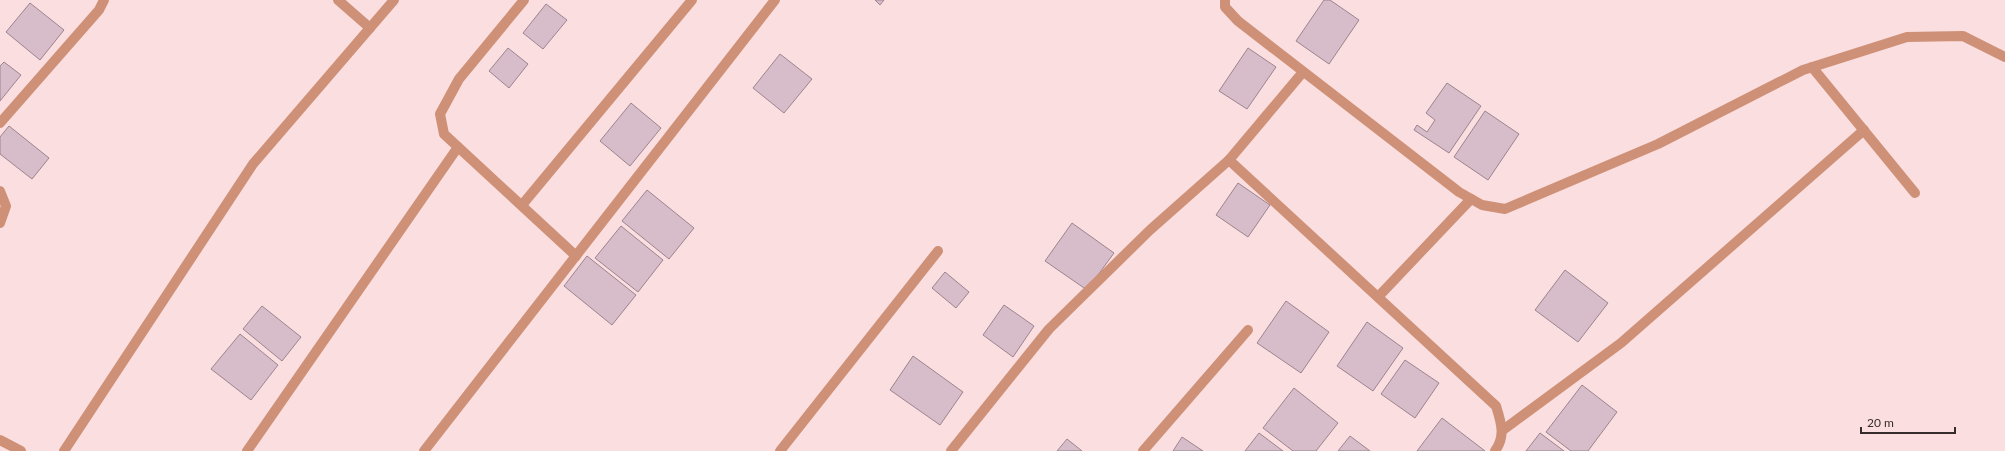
<svg xmlns="http://www.w3.org/2000/svg" width="2005" height="451" viewBox="0 0 2005 451" font-family="Lato,sans-serif">
	<style>
		.building { fill: #d6bdc9; stroke: #9c848f }
		.lines { fill: none; stroke-linecap: round; stroke-linejoin: round }
		.minor { stroke: #ce9178; stroke-width: 10 }
		.tertiary { stroke: #ce9178; stroke-width: 10 }
	</style>
	<rect width="100%" height="100%" fill="#fbdedf"/>
	<!-- building -->
	<g class="building">
		<path d="M875,0H884L880,5Z"/>
		<path d="M1324,0H1330L1359,20L1329,64L1296,41Z"/>
		<path d="M30,3L64,30L40,60L6,32Z"/>
		<path d="M546,4L567,20L543,49L523,33Z"/>
		<path d="M508,48L528,64L509,88L489,71Z"/>
		<path d="M1248,48L1276,67L1247,109L1219,91Z"/>
		<path d="M780,54L812,79L784,113L753,88Z"/>
		<path d="M4,62L21,75L0,101V66Z"/>
		<path d="M1447,83L1481,106L1449,153L1414,130L1417,125L1427,132L1435,120L1426,113Z"/>
		<path d="M631,103L661,128L630,166L600,141Z"/>
		<path d="M1485,111L1519,134L1488,180L1454,157Z"/>
		<path d="M9,126L49,158L32,179L0,154V137Z"/>
		<path d="M1238,183L1270,205L1248,237L1216,215Z"/>
		<path d="M647,190L694,228L669,259L622,221Z"/>
		<path d="M1072,223L1114,253L1087,290L1045,261Z"/>
		<path d="M621,226L663,260L638,292L595,258Z"/>
		<path d="M587,256L636,295L612,325L564,286Z"/>
		<path d="M1565,270L1608,303L1578,342L1535,310Z"/>
		<path d="M945,272L969,292L956,308L932,288Z"/>
		<path d="M1286,301L1329,332L1301,373L1257,343Z"/>
		<path d="M1004,305L1034,326L1013,357L983,335Z"/>
		<path d="M262,306L301,337L282,361L243,329Z"/>
		<path d="M1367,322L1403,348L1373,391L1337,366Z"/>
		<path d="M240,334L278,365L251,400L211,369Z"/>
		<path d="M913,356L963,392L940,425L890,390Z"/>
		<path d="M1405,360L1439,383L1415,418L1381,394Z"/>
		<path d="M1582,385L1617,412L1588,451H1571L1546,432Z"/>
		<path d="M1294,388L1338,423L1316,451H1293L1263,428Z"/>
		<path d="M1442,418L1485,451H1417Z"/>
		<path d="M1259,433L1283,451H1245Z"/>
		<path d="M1540,433L1564,451H1526Z"/>
		<path d="M1350,436L1370,451H1338Z"/>
		<path d="M1182,437L1203,451H1173Z"/>
		<path d="M1067,439L1082,451H1057Z"/>
	</g>
	<g class="lines">
		<!-- minor -->
		<g class="minor">
			<path d="M338,0L370,28"/>
			<path d="M524,0L459,79L440,114L444,134L576,256"/>
			<path d="M1225,0V7L1238,21L1459,192L1482,205L1505,209L1658,144L1803,70L1907,37L1963,36L2005,57"/>
			<path d="M1812,67L1915,193"/>
			<path d="M0,123L99,10L104,0"/>
			<path d="M1229,160L1496,406C1501,422 1506,436 1495,451"/>
			<path d="M0,191L6,206L0,223"/>
			<path d="M522,205L692,0"/>
			<path d="M1378,297L1471,199"/>
			<path d="M1503,430L1621,343L1864,130"/>
			<path d="M64,451L253,164L394,0"/>
			<path d="M247,451L458,147"/>
			<path d="M424,451L775,0"/>
			<path d="M780,451L938,251"/>
			<path d="M951,451L1049,329L1150,230L1229,160L1303,72"/>
			<path d="M1143,451L1248,330"/>
		</g>
		<!-- tertiary -->
		<path class="tertiary" d="M0,440L21,451"/>
	</g>
	<!-- scale -->
	<path d="M1861 427v6h94v-6" fill="none" stroke="#372c2c" stroke-width="2"/>
	<text x="1867" y="427" font-size="12" fill="#372c2c" stroke="#fbdedf" stroke-width="3" paint-order="stroke">20 m</text>
</svg>
